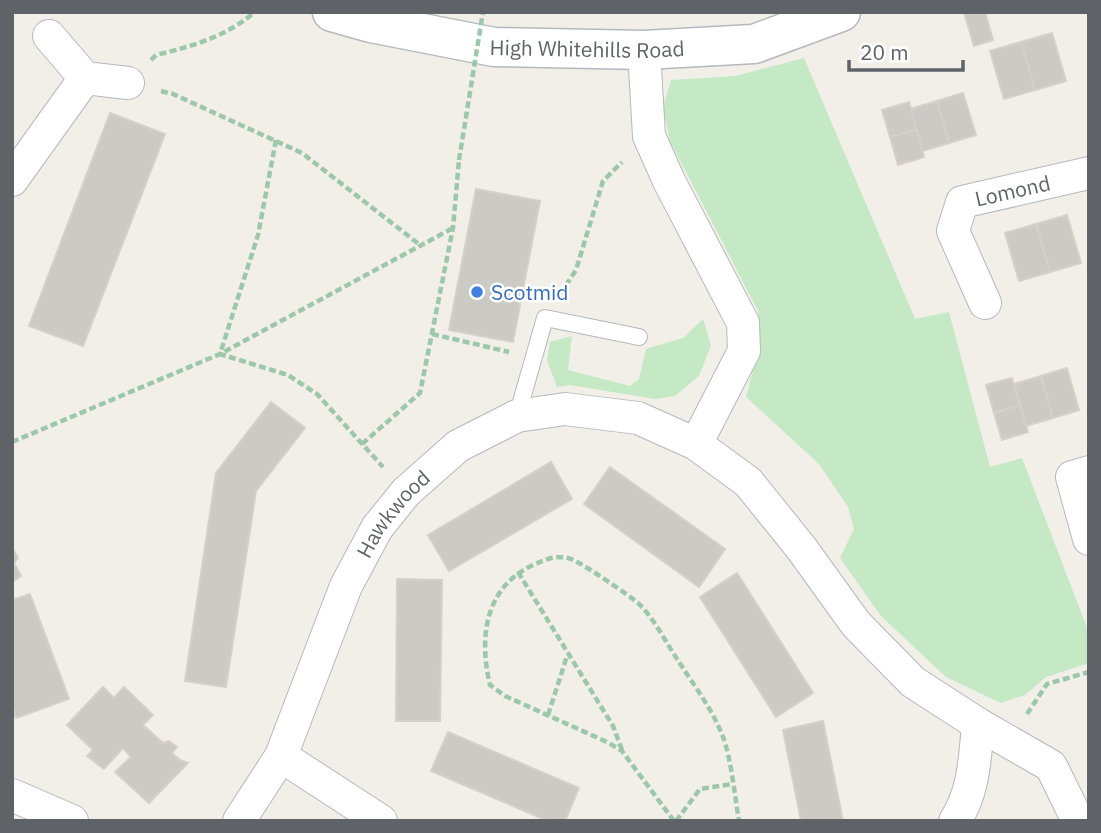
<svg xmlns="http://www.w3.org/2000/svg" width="1101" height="833" viewBox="0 0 1101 833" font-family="'IBM Plex Sans',sans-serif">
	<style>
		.green { fill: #c5e8c5 }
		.building { fill: #cccac5; stroke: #d6d1c6; stroke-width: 2 }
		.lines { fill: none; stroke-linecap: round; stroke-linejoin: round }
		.service-casing { stroke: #b5b8bc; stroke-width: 18 }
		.minor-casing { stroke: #b5b8bc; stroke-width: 34 }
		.tertiary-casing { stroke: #b5b8bc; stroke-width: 41 }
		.path { stroke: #9cc7a9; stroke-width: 4.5; stroke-dasharray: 7 3.5; stroke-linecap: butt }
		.service { stroke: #fff; stroke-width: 16 }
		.minor { stroke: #fff; stroke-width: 32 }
		.tertiary { stroke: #fff; stroke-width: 38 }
		.path-bridge { stroke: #9cc7a9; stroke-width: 4.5; stroke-dasharray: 7 3.5; stroke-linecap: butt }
		.shop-dot { fill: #3f7fe0; stroke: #fff; stroke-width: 2.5 }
		.labels { text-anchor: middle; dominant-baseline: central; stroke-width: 5; stroke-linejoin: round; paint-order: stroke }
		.street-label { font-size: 21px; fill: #5f6368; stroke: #fff }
		.shop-label { font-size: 21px; fill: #366cbe; stroke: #fff; text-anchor: start }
	</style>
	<rect width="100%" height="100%" fill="#f1efe8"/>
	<!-- green -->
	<g class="green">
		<path d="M804,58L915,319L949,312L990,467L1022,458L1089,633V663L1046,677L1025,695L1001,703L946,677L881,616L840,558L854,529L848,507L819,464L746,397L758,352V311L670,141L663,107L671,80L735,76Z"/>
		<path d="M703,319L711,345L699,376L675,396L655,399L570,385L557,387L547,360L550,342L572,336L568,370L630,386L639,379L646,349L683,338Z"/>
	</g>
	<!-- building -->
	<g class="building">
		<path d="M964,12H985L993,40L974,46Z"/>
		<path d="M1052,33L1066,81L1035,90L1021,42Z"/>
		<path d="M1021,42L1035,90L1004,99L990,51Z"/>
		<path d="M963,93L976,135L949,143L937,101Z"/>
		<path d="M937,101L949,143L923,151L910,109Z"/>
		<path d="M909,102L917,130L890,137L882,110Z"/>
		<path d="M110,113L165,134L83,346L29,326Z"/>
		<path d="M917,130L924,157L898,165L890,137Z"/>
		<path d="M476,189L540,201L513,342L449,330Z"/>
		<path d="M1067,215L1081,263L1050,272L1036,224Z"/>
		<path d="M1036,224L1050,272L1019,281L1005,233Z"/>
		<path d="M1067,368L1079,410L1053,418L1041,376Z"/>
		<path d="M1041,376L1053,418L1026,426L1014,384Z"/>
		<path d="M1012,378L1020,405L994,413L986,385Z"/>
		<path d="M271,402L305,428L256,491L226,687L185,681L216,473Z"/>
		<path d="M1020,405L1028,432L1002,440L994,413Z"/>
		<path d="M551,462L572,499L449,571L428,535Z"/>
		<path d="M610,467L725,549L699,587L584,504Z"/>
		<path d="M13,549L18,558L14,563L21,576L12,582Z"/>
		<path d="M737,573L813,693L776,717L700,597Z"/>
		<path d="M397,579L442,580L440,721H396Z"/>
		<path d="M30,594L69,699L16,718L12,706V600Z"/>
		<path d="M103,687L114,698L124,687L153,715L143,725L163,743L169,741L177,747L172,753L180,760L188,763L149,803L115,772L131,757L123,748L104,769L87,756L93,750L67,725Z"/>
		<path d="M823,721L843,821H801L783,730Z"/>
		<path d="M448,732L579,788L565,821H548L431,771Z"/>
	</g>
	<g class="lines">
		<defs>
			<path id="service" d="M517,416L545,318L639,337"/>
			<g id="minor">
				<path d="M49,36L85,78L128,83"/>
				<path d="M644,50L649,136L669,181L743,323L744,351L696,444"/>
				<path d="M12,180L85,78"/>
				<path id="s1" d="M985,303L953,231L962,202L1089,173"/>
				<path d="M1089,472L1072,477L1089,539"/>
				<path d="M281,756L381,821"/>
				<path d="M12,795L72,821"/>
				<path id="s2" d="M239,821L281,756L346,586L377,528L406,492L458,446L517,416L565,409L638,418L696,444L748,482L802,549L856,624L913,682L978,724L1051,766L1078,821"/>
				<path d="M955,821C974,792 975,758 978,724"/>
			</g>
			<g id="tertiary">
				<path id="s3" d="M332,12L371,23L494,47L644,50L754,44L841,12"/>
			</g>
		</defs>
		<!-- service casing -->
		<use href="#service" class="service-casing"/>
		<!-- minor casing -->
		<use href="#minor" class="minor-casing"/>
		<!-- tertiary casing -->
		<use href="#tertiary" class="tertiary-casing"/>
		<!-- path -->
		<g class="path">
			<path d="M151,60L156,55C193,46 225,37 255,12"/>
			<path d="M161,91L173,94L302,153L420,245"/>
			<path d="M276,140L258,235L220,354L288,375L317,394L383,467"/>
			<path d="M560,294L576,270L603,181L622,162"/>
			<path d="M432,334L509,352"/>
			<path d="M12,442L220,354L453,228"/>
			<path d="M362,444L420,393L453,228L459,160"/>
			<path d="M518,572L613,726L622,750"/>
			<path d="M1027,714L1047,684L1089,672"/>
			<path d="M548,715L567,656"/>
			<path d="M674,821L622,751L607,742L505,696L490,685C479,639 484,589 531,566C544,560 556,554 571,559C579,561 630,596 638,603C654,618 665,641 677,659C693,684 713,710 723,737C731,758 735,797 739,821"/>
			<path d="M676,821L700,789L732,784"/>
		</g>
		<!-- service -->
		<use href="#service" class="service"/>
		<!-- minor -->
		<use href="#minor" class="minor"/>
		<!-- tertiary -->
		<use href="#tertiary" class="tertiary"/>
		<!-- path-bridge -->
		<path class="path-bridge" d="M459,160L483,12"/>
	</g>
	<!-- markers -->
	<circle class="shop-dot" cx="477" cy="292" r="7"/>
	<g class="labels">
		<!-- street labels -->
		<g class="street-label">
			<text stroke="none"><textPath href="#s3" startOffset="259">High Whitehills Road</textPath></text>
			<text stroke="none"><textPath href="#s1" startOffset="161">Lomond</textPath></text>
			<text stroke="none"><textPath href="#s2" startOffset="346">Hawkwood</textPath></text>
		</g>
		<!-- shop labels -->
		<g class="shop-label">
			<text x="491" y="292">Scotmid</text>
		</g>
	</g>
	<!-- border -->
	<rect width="1101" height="833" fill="none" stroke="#5f6368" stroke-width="28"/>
	<!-- scale -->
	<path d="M849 60v10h114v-10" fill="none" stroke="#5f6368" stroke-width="3.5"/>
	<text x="860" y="60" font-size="21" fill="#5f6368" stroke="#ffffff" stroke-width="5" paint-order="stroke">20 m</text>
</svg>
